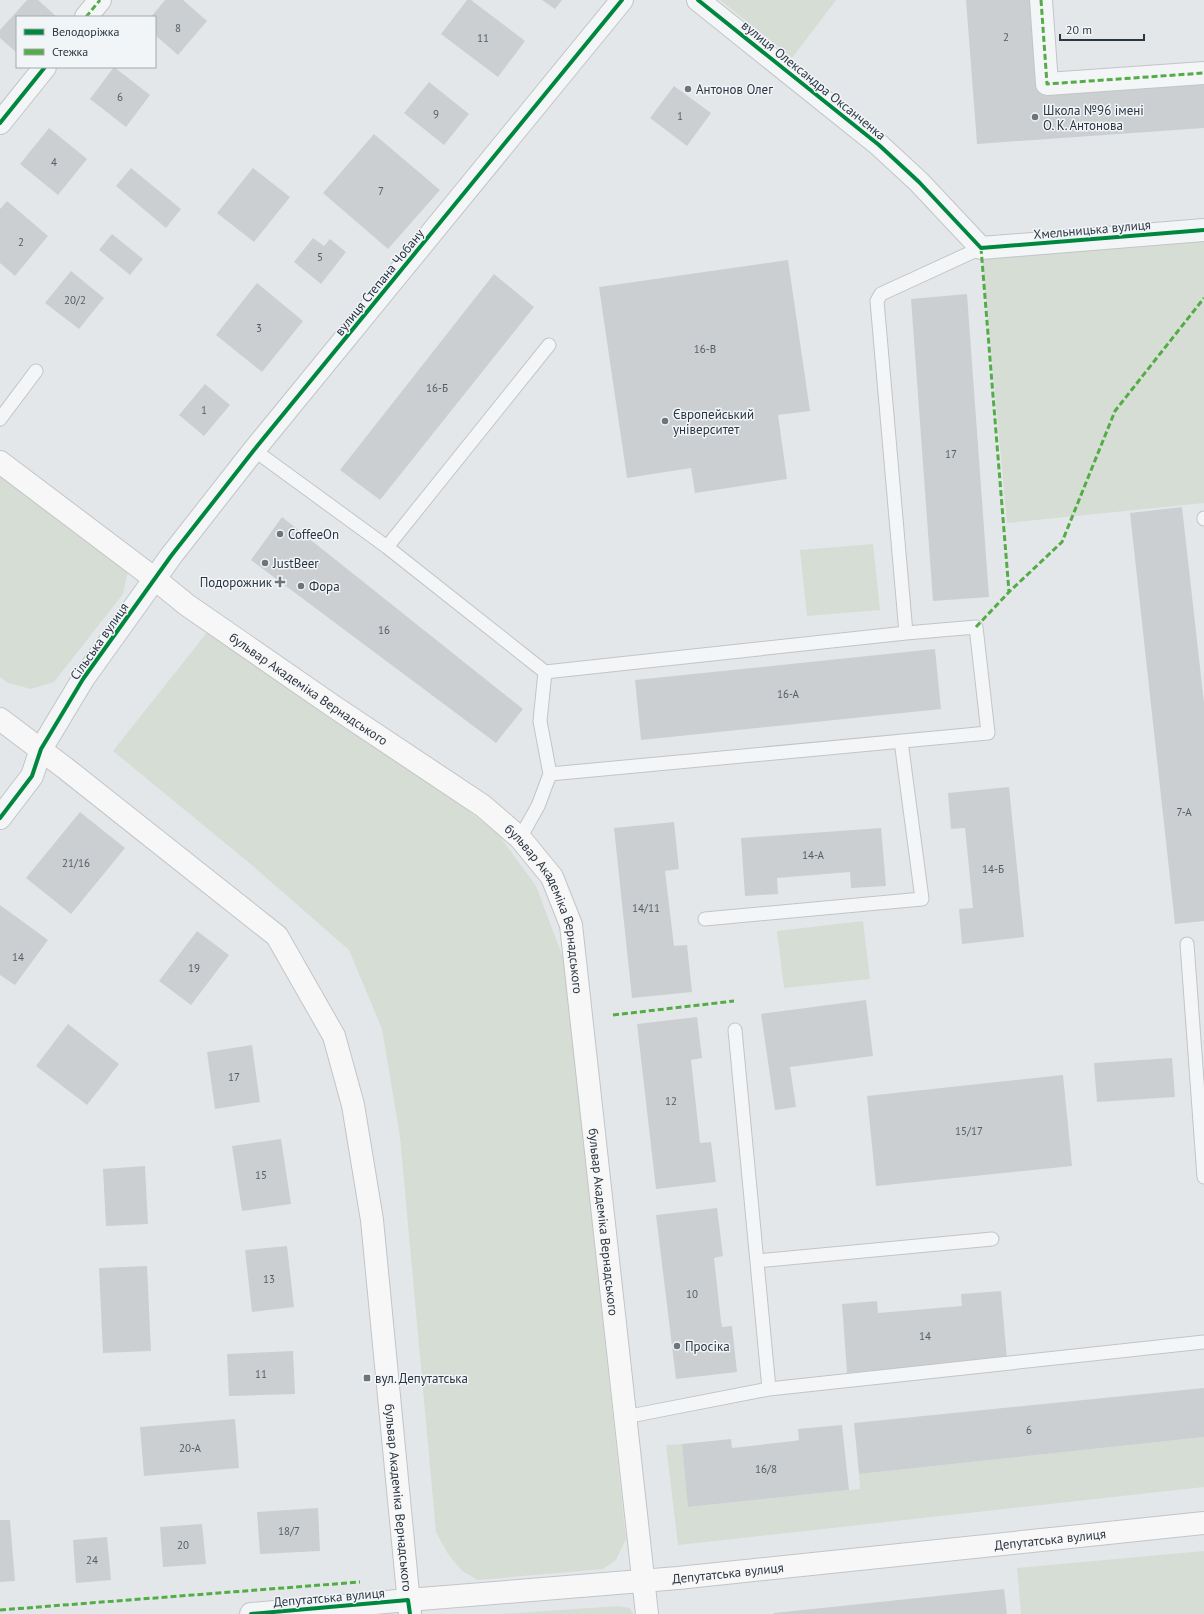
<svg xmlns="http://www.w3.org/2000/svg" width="1204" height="1614" viewBox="0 0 1204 1614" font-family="'PT Sans',sans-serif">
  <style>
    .green { fill: #d6ddd5 }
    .building { fill: #cccfd1 }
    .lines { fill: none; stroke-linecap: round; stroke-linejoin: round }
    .lane-casing { stroke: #c2c5c7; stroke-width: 15 }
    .street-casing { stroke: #c2c5c7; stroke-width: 24 }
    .secondary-casing { stroke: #c2c5c7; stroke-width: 24 }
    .lane { stroke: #f3f5f6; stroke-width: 13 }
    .street { stroke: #f3f5f6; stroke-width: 22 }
    .secondary { stroke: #f7f7f7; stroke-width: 22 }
    .quiet { stroke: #54ac46; stroke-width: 3; stroke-dasharray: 6 3; stroke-linecap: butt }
    .cycleway-casing { stroke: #f2f5f8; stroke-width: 6 }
    .cycleway { stroke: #00873e; stroke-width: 4 }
    .poi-dot { fill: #6c747c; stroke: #f2f5f8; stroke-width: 1.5 }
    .labels { text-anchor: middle; stroke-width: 3; stroke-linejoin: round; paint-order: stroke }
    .number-label { font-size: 11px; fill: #545d66 }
    .street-label { font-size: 13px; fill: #2b3642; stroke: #f2f5f8 }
    .poi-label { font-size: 13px; fill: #2b3642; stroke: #f2f5f8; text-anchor: start }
  </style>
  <rect width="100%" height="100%" fill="#e4e7e9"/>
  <path class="green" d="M720,0h116l-44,58z
    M1204,237v266l-197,20 -25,-269z
    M0,463l128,109 -5,22 -69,88 -23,7 -23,-6 -8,-6z
    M873,544l7,66 -73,6 -7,-66z
    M212,626l220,156 67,53 37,51 28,74 62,579 -10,21 -13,9 -125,11 -16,-9 -14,-17 -12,-22 -36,-395 -18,-108 -33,-79 -96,-84 -140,-115z
    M863,921l7,58 -86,9 -7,-57z
    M1204,1437v50l-526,58 -12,-100 16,-1 7,63 171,-18 -1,-15z
    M1204,1551v63h-183l-4,-46z
    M619,1606l11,2 3,6h-134z"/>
  <path class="building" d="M27,0h11l19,17h-40v36l-17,-15v-8z
    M165,0h18l24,21 -29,34 -23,-20v-18h-4z
    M467,0h4l54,41 -27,36 -57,-43z
    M542,0h20l-7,9z
    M966,0h75l6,84 157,-11v55l-227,16z
    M114,67l36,28 -24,32 -36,-28z
    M429,82l40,32 -25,31 -40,-32z
    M674,86l37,27 -24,33 -37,-28z
    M49,128l38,31 -29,36 -38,-31z
    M374,134l66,56 -52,59 -65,-56z
    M131,168l50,41 -15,19 -50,-42z
    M253,168l37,29 -36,45 -37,-29z
    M7,201l41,35 -33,40 -15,-13v-54z
    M112,234l31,25 -13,16 -31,-25z
    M313,238l11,8 6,-7 16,13 -25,32 -27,-22z
    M788,260l22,151 -32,4 9,64 -92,14 -4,-25 -64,10 -28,-191z
    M71,271l33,27 -25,31 -34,-26z
    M494,274l40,33 -154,193 -40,-30z
    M257,283l46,38 -41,51 -46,-37z
    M967,294l22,303 -56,4 -22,-302z
    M205,384l25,21 -26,31 -25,-21z
    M1182,507l22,196v218l-29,3 -45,-411z
    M282,517l241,192 -27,34 -245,-183z
    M935,649l6,60 -300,31 -6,-60z
    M1009,787l15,150 -62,7 -3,-35 14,-1 -8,-80 -14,1 -3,-36z
    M80,812l45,36 -54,66 -45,-36z
    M674,822l5,47 -14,2 9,75 13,-1 5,47 -60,6 -18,-170z
    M881,828l5,58 -35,2 -1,-16 -73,6 1,16 -33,2 -4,-58z
    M0,905l48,35 -33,45 -15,-10z
    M197,931l32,24 -38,50 -32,-24z
    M866,1000l7,56 -83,11 6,40 -21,3 -14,-96z
    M697,1017l5,41 -11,2 9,83 11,-1 5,40 -60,7 -19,-165z
    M68,1024l51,40 -32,41 -51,-39z
    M252,1045l8,57 -45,7 -8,-57z
    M1172,1058l3,39 -78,5 -3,-39z
    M1063,1075l9,91 -196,20 -9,-90z
    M281,1139l10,65 -49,7 -10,-65z
    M145,1166l3,58 -42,2 -3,-57z
    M717,1208l6,48 -9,2 7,63 1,6 10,-1 5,46 -61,7 -20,-164z
    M287,1246l7,61 -42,5 -7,-62z
    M147,1266l4,85 -48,2 -4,-85z
    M1001,1291l6,69 -160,13 -5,-69 35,-3 1,12 84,-7 -1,-12z
    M293,1351l2,43 -66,2 -2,-42z
    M1204,1388v49l-345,37 -5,-51z
    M235,1419l4,49 -95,8 -4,-49z
    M842,1425l7,65 -161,17 -6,-63 49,-5 1,9 62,-7 5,-1 -1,-11z
    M318,1508l2,43 -60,3 -3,-42z
    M0,1520h10l5,61 -15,1z
    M202,1524l4,40 -43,3 -3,-40z
    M107,1537l4,43 -35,3 -3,-43z
    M1004,1589l3,25h-233v-1z"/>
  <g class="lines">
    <g class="lane-casing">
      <path id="lane" d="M0,419l36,-48
        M254,450l133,97 158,125 361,-39 70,-6 12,106 -438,41
        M1204,518v1
        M387,547l162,-202
        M906,633l-29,-332 4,-7 100,-46
        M520,838l18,-32 12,-32 -10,-53 5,-49
        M705,919l217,-20 -21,-158
        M1187,944l17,233
        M735,1030l34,359
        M757,1261l235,-22
        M625,1417l144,-28 435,-47"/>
    </g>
    <g class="street-casing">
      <path id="street" d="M698,0l181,145 40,37 62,66 223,-18
        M1041,0l6,84 157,-11
        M86,17l14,-17
        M0,123l45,-56
        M0,818l32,-42 9,-27 42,-70 88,-123 83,-106 368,-450
        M251,1614l157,-14"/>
    </g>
    <g class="secondary-casing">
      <g id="secondary">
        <path id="s1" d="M0,462l155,117 32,26 146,101 150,100 37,32 32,39 19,48 76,689"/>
        <path id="s2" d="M0,719l65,49 212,168 57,100 19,69 19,115 38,394"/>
        <path id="s3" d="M408,1600l270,-22 526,-55"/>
      </g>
    </g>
    <use href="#lane" class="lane"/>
    <use href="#street" class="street"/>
    <use href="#secondary" class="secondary"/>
    <path class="quiet" d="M1041,0l6,84 157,-11
      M86,17l14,-17
      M981,248l28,344
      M976,627l33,-35 53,-50 53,-131 89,-113
      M613,1015l121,-14
      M0,1610l360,-28"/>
    <g class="cycleway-casing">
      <path id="cycleway" d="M698,0l181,145 40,37 62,66 223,-18
        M0,123l45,-56
        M0,818l32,-42 9,-27 42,-70 88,-123 83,-106 368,-450
        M251,1614l157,-14 2,14"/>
    </g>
    <use href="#cycleway" class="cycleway"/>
  </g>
  <g class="poi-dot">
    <circle cx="688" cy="89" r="4"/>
    <circle cx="1035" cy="117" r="4"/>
    <circle cx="665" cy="421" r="4"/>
    <circle cx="280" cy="534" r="4"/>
    <circle cx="265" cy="563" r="4"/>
    <path d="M278 576h4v4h4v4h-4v4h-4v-4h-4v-4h4z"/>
    <circle cx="301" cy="586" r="4"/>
    <circle cx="677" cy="1346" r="4"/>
    <rect x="363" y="1374" width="8" height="8" rx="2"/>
  </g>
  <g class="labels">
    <g class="number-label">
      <text x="178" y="32">8</text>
      <text x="1006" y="41">2</text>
      <text x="483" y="42">11</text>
      <text x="120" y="101">6</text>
      <text x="436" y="118">9</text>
      <text x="680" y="120">1</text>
      <text x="54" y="166">4</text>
      <text x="381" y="195">7</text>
      <text x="21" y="246">2</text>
      <text x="320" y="261">5</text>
      <text x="75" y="304">20/2</text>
      <text x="259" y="332">3</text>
      <text x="705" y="353">16-В</text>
      <text x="437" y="392">16-Б</text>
      <text x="204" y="414">1</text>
      <text x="951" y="458">17</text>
      <text x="384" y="634">16</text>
      <text x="788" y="698">16-А</text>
      <text x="1184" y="816">7-А</text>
      <text x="813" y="859">14-А</text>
      <text x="76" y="867">21/16</text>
      <text x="993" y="873">14-Б</text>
      <text x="646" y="912">14/11</text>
      <text x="18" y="961">14</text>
      <text x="194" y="972">19</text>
      <text x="234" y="1081">17</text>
      <text x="671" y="1105">12</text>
      <text x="969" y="1135">15/17</text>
      <text x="261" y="1179">15</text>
      <text x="269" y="1283">13</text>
      <text x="692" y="1298">10</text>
      <text x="925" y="1340">14</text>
      <text x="261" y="1378">11</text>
      <text x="1029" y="1434">6</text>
      <text x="190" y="1452">20-А</text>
      <text x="766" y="1473">16/8</text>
      <text x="289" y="1535">18/7</text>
      <text x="183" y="1549">20</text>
      <text x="92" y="1564">24</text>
    </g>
    <g class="street-label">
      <text transform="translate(814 80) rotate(39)" y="5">вулиця Олександра Оксанченка</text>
      <text transform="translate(1092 229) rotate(-5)" y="5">Хмельницька вулиця</text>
      <text transform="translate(379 282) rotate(-51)" y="5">вулиця Степана Чобану</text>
      <text transform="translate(99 641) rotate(-55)" y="5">Сільська вулиця</text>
      <text dy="5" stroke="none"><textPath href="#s1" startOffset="383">бульвар Академіка Вернадського</textPath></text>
      <text dy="5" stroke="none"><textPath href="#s1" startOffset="719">бульвар Академіка Вернадського</textPath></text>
      <text dy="5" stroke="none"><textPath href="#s1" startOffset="1043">бульвар Академіка Вернадського</textPath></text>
      <text dy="5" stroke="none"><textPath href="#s2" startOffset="934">бульвар Академіка Вернадського</textPath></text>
      <text dy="5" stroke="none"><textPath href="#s3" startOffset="645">Депутатська вулиця</textPath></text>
      <text dy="5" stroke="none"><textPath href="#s3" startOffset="321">Депутатська вулиця</textPath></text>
      <text transform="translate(329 1597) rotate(-5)" y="5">Депутатська вулиця</text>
    </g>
    <g class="poi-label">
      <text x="696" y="94">Антонов Олег</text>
      <text x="1043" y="115">Школа №96 імені<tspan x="1043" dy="15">О. К. Антонова</tspan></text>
      <text x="673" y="419">Європейський<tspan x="673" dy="15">університет</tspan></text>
      <text x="288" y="539">CoffeeOn</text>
      <text x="273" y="568">JustBeer</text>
      <text x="272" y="587" text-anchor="end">Подорожник</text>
      <text x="309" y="591">Фора</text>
      <text x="685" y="1351">Просіка</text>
      <text x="375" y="1383">вул. Депутатська</text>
    </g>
  </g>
  <rect x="16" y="16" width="140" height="52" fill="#f2f5f8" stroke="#a2a9af"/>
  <rect x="24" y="29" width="20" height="6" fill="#00873e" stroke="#a2a9af"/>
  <text x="52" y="36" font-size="12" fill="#2b3642">Велодоріжка</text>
  <rect x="24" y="49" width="20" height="6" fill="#54ac46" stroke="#a2a9af"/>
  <text x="52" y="56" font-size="12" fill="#2b3642">Стежка</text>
  <path d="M1060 34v6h84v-6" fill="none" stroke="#2b3642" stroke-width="2"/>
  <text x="1066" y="34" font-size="12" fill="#2b3642" stroke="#f2f5f8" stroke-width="3" paint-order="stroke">20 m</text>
</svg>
